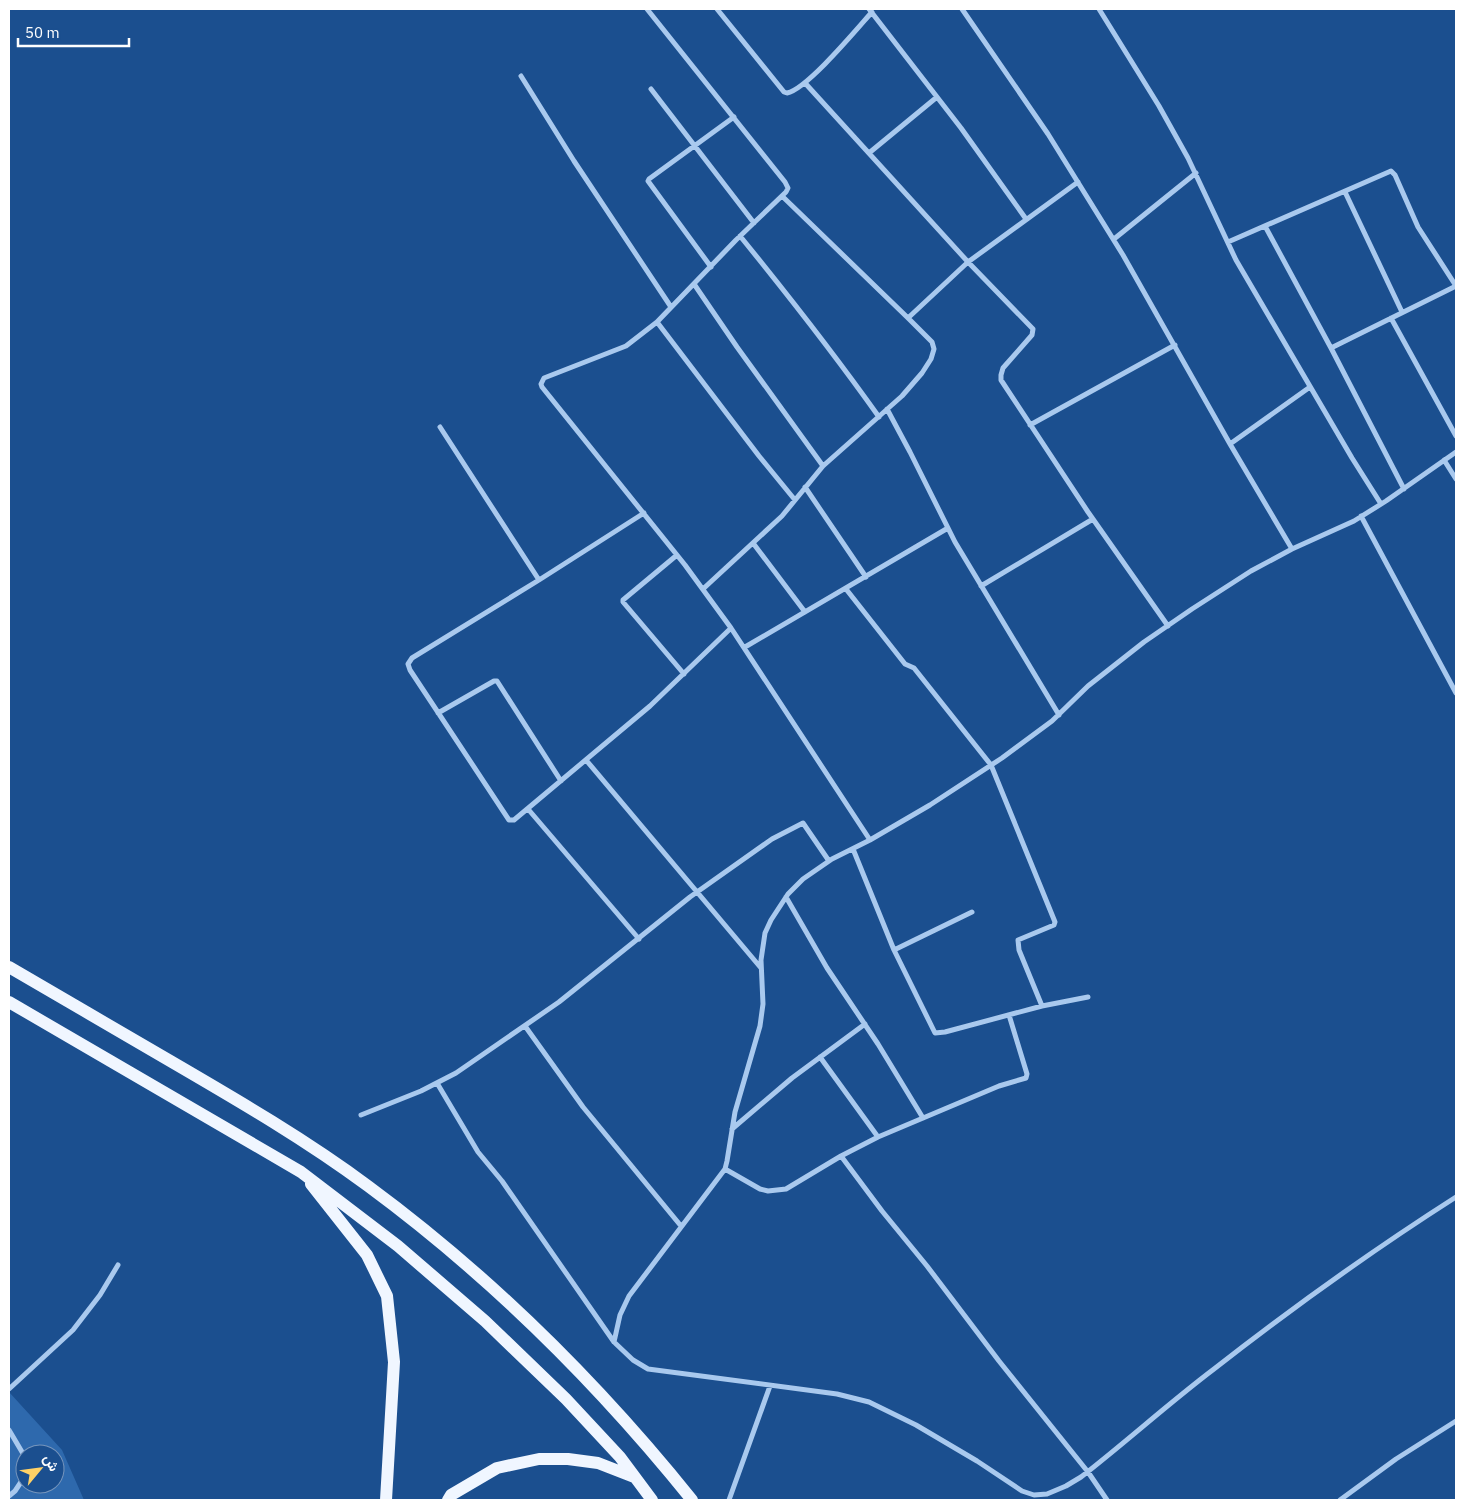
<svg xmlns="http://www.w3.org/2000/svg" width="1465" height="1509" viewBox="0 0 1465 1509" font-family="'IBM Plex Sans',Vazirmatn,sans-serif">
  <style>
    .green { fill: #2e69ad; fill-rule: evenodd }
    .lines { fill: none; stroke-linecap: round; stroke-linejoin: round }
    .minor { stroke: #a9c9ee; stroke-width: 5 }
    .primary { stroke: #f0f6ff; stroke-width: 12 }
  </style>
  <rect width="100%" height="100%" fill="#1b4f8f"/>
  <path class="green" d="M9,1392l53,58 22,50h-75zM25,1454h30v30h-30z"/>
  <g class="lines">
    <path class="minor" d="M647,9l138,173 3,6 -2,4 -50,48 -79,82 -31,24 -82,32 -3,6 1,3 143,178 46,63 139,212
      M717,9l67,83 3,1c20,-4 69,-63 85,-81
      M869,9l92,119 65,91
      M962,9l86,125 75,121 107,189 62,105
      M1099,9l60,97 29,52 48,102 116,198 29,46
      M521,76l53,85 97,146
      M805,83l163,179 65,67 -1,6 -29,33 -2,7v5l87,132 80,114
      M651,89l103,134
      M869,153l68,-56
      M1345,192l57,120
      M1265,226l66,122 73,141
      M740,236c48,59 95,119 139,181
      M1114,239l82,-66
      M1228,242l163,-71 4,4 23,52 38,59
      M711,267l-63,-86 1,-2 85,-62
      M694,284l43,63 86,119
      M908,318l60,-56 110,-80
      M1391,318l65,118
      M657,322l102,134 36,44
      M1331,348l125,-62
      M887,409l23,43 45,90 104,173
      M1030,425l145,-80
      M440,427l99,153
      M1230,444l80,-57
      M1444,460l12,19
      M805,487l61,90
      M644,513l-105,67 -127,78 -4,6 2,6 99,150h5l136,-114 81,-78
      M1361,516l95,177
      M753,543l52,69
      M677,555l-54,45v2l61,72
      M981,586l112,-67
      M703,589l79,-73 41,-50 79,-70 20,-23 9,-14 3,-10 -2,-7 -24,-24 -126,-122
      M846,589l59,75 9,4 77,97 64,157 -1,3 -36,15 1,10 23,56
      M745,647l203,-119
      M438,713l56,-32h3l64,100
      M586,760l175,208
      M528,809l111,130
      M853,849l41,101 41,83 10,-1 97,-26 46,-9
      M786,897l41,71 51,76 45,74
      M894,950l78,-38
      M525,1026l58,81 98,119
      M820,1057l58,80
      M437,1083l41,69 24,29 112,161 19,18 15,9 189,25 32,8 47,23 61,36 45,30 12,4 13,-1 19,-8 15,-9c45,-35 88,-74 133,-108 78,-61 159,-119 242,-172
      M361,1115l60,-24 35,-18 103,-71 131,-105 82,-58 31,-16 26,38
      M732,1129l60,-51 73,-54
      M841,1156l41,55 45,55 72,95 89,111 19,28
      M725,1169l35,20 8,2 18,-2 55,-33 37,-19 121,-51 27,-8 1,-4 -18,-59
      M614,1342l6,-27 9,-19 96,-127 2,-8 8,-49 25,-86 3,-22 -2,-44 4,-27 6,-13 17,-26 15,-15 29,-20 38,-19 60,-35 72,-47 50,-37 36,-35 56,-44 48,-33 59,-38 41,-22 62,-28 32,-20 70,-49
      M9,1389l64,-59 27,-35 18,-30
      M9,1430l16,27
      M9,1496l6,-5 10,-15
      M729,1500l41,-114
      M1340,1500l56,-41 60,-38"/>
    <path class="primary" d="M9,967c54,32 109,63 163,95 67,39 134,78 196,124 122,90 229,196 324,314
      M9,1002l292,170 97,74 87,75 81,78 54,58 32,43
      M311,1184l56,71 20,41 7,66 -8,138
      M448,1500l3,-5 46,-27 42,-9h29l30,4 36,14"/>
  </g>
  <rect width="1465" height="1509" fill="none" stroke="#ffffff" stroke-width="20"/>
  <g transform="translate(40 1469) rotate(61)"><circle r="24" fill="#1b4f8f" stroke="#7695bc"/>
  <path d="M0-4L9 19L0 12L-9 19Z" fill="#ffd166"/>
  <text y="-8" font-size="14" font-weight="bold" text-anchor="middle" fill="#ffffff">ش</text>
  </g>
  <path d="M18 38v8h111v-8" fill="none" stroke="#ffffff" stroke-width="2.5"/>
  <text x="25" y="38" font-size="15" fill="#ffffff" stroke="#1b4f8f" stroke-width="4" paint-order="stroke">50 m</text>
</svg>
